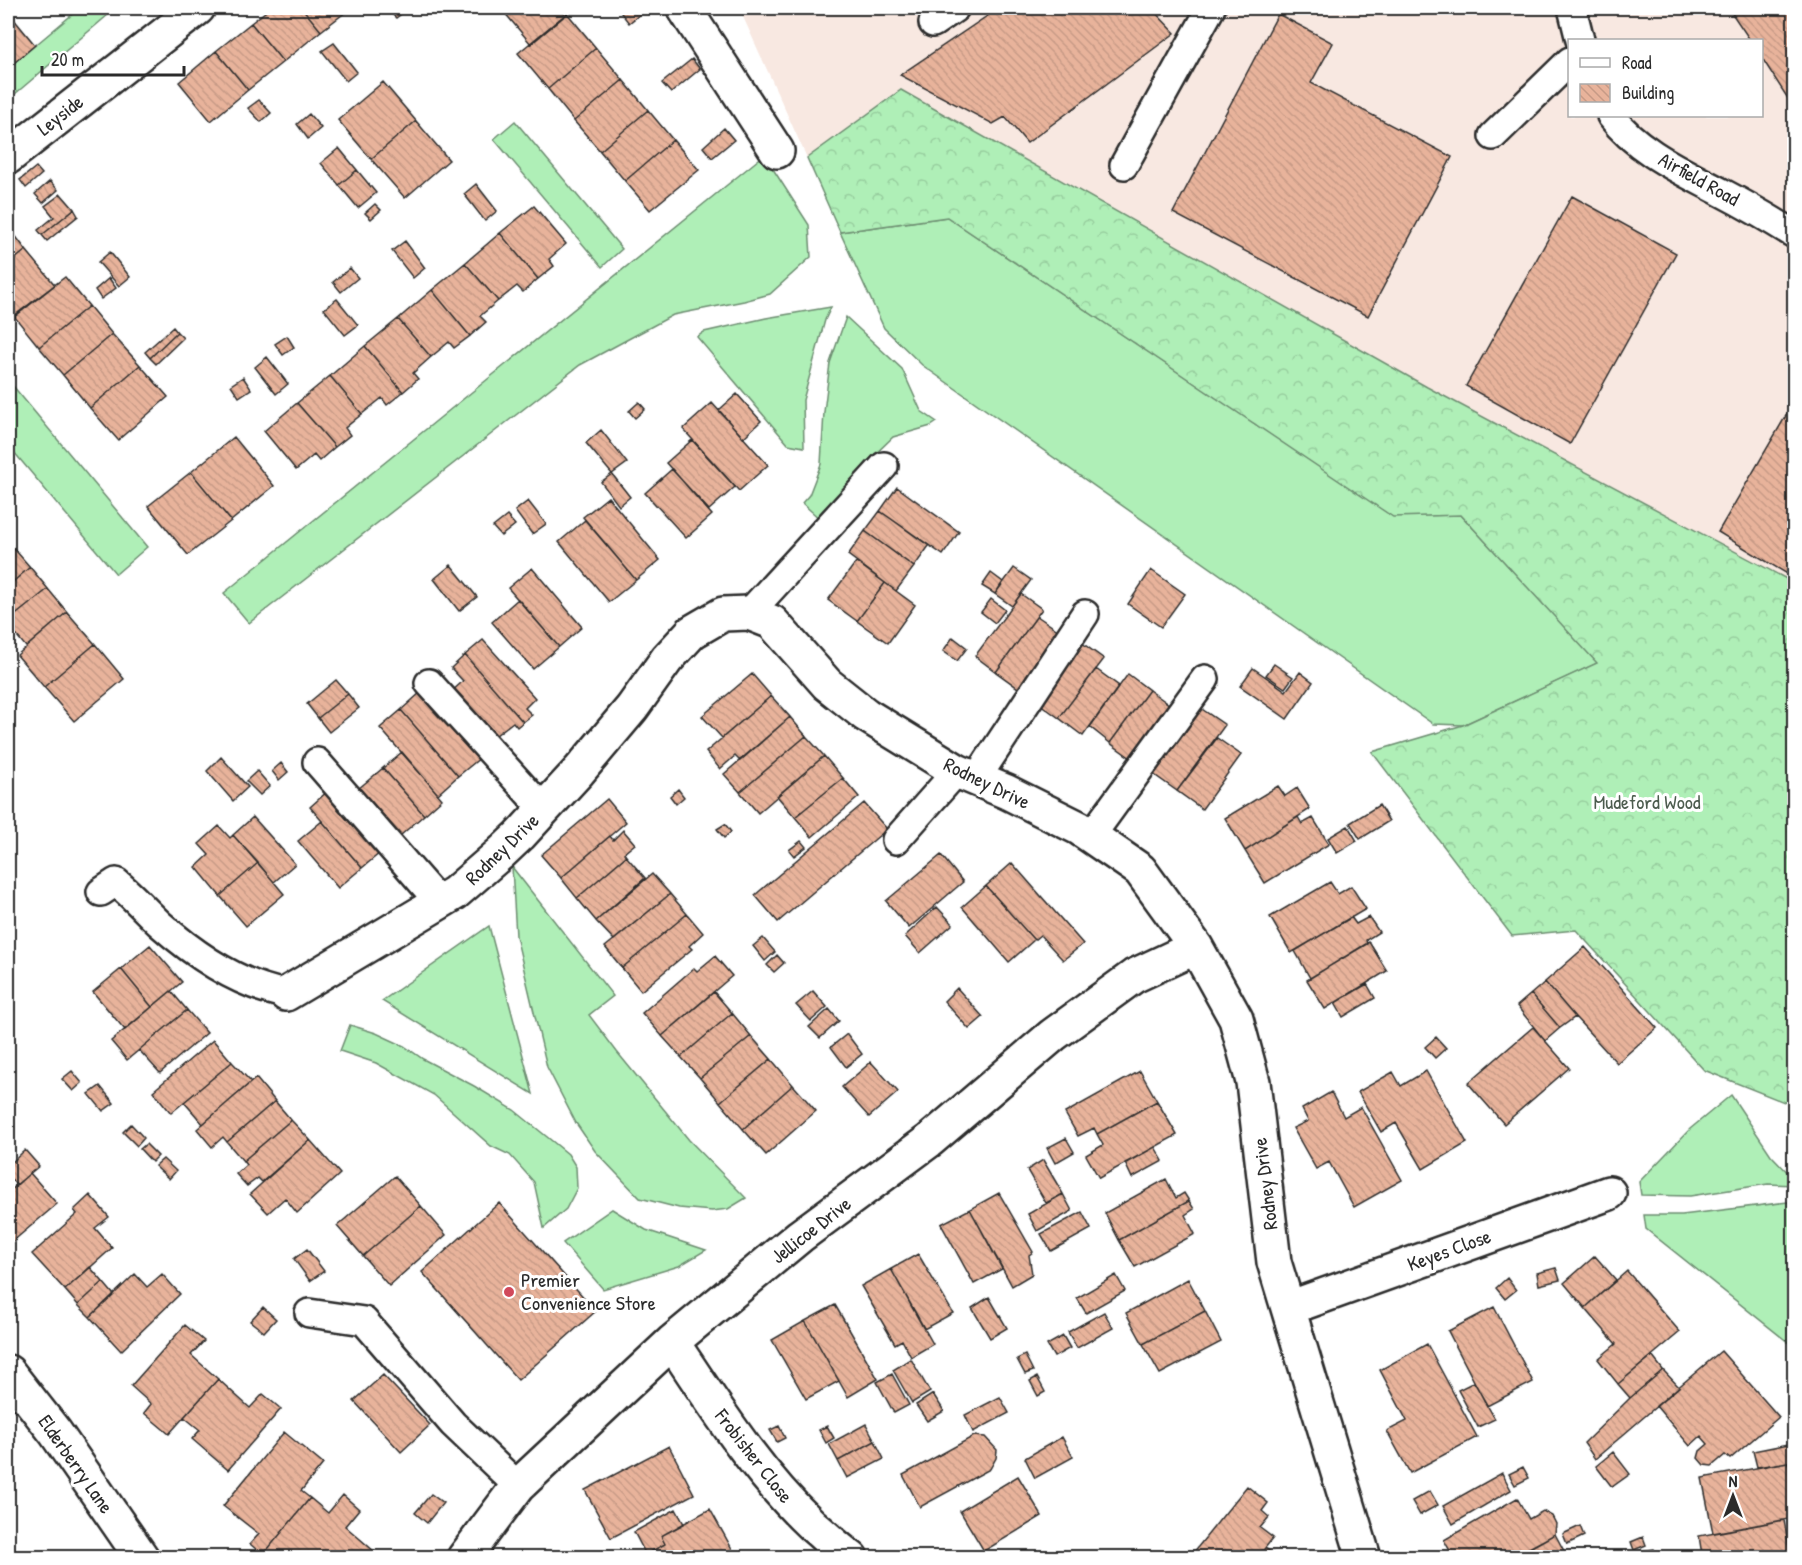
<svg xmlns="http://www.w3.org/2000/svg" width="1802" height="1565" viewBox="0 0 1802 1565" font-family="'Patrick Hand',sans-serif">
  <style>
    .built { fill: #f8e8e1; fill-rule: evenodd }
    .grass { fill: #afefb7; stroke: #6d8d71; stroke-width: 1.5 }
    .forest { fill: url(#forest-crowns); stroke: #6d8d71; stroke-width: 1.5 }
    .building { fill: url(#building-back-hatch); stroke: #2b2b2b; stroke-width: 1.5 }
    .lines { fill: none; stroke-linecap: round; stroke-linejoin: round }
    .service-casing { stroke: #2b2b2b; stroke-width: 32 }
    .minor-casing { stroke: #2b2b2b; stroke-width: 38 }
    .service { stroke: #fff; stroke-width: 27 }
    .minor { stroke: #fff; stroke-width: 33 }
    .poi-dot { fill: #d1495b; stroke: #fff; stroke-width: 2 }
    .labels { text-anchor: middle; stroke-width: 6; stroke-linejoin: round; paint-order: stroke }
    .street-label { font-size: 20px; fill: #2b2b2b; stroke: #fff }
    .park-label { font-size: 20px; fill: #4c5c4e; stroke: #fff }
    .poi-label { font-size: 20px; fill: #2b2b2b; stroke: #fff; text-anchor: start }
  </style>
  <defs>
    <pattern id="forest-crowns" width="20" height="18" patternUnits="userSpaceOnUse" patternTransform="scale(1.5)"><rect width="20" height="18" fill="#afefb7"/><path d="M2 6a3 3 0 1 1 6 0M12 15a3 3 0 1 1 6 0" fill="none" stroke="#97cd9e"/></pattern>
    <pattern id="building-back-hatch" width="6" height="6" patternUnits="userSpaceOnUse" patternTransform="scale(1.5)"><rect width="6" height="6" fill="#e8b39b"/><path d="M-1 5l2 2M0 0l6 6M5-1l2 2" fill="none" stroke="#c79a86"/></pattern>
  </defs>
  <rect width="100%" height="100%" fill="#fff"/>
  <filter id="ink" filterUnits="userSpaceOnUse"><feTurbulence type="fractalNoise" baseFrequency=".0167" numOctaves="2"/><feDisplacementMap in="SourceGraphic" scale="12" xChannelSelector="R" yChannelSelector="G"/><feConvolveMatrix kernelMatrix="1 2 1 2 8 2 1 2 1" color-interpolation-filters="sRGB"/></filter>
  <g filter="url(#ink)">
    <path class="built" d="M739,8h1055v575l-367,-196 -526,-297 -94,68zM1570,40h192v76h-192z"/>
    <path class="grass" d="M80,8h34l1,1 -107,91v-32z
      M515,121l107,128 -20,18 -108,-128z
      M764,155l45,70 2,32 -41,37 -26,7 -71,14 -93,50 -331,258 -25,-30z
      M947,217l446,299 68,-1 137,148 -135,62 -30,-1 -511,-359 -38,-37 -44,-96z
      M831,307l-6,13 -22,80 1,47 -16,-3 -91,-107 7,-5 62,-14z
      M846,317l56,52 19,42 16,11 -6,4 -38,11 -26,25 -46,58 -19,-17 7,-8 12,-31 3,-52 6,-49z
      M8,380l139,167 -31,27 -108,-129z
      M512,867l101,129 -24,19 28,37 72,88 57,58 -18,11 -16,2 -33,-3 -39,-10 -45,-47 -19,-28 -29,-56 -31,-131z
      M489,926l44,168 -151,-93z
      M350,1025l26,8 28,13 19,13 51,27 40,24 54,44 8,13 1,21 -11,21 -22,19 -10,-46 -24,-27 -19,-9 -57,-51 -58,-32 -36,-12z
      M1731,1095l40,60 23,24v6l-26,-1 -78,12 -49,-1 -2,-13 51,-53z
      M1788,1202h6v145l-148,-118 -2,-14h38z
      M612,1209l34,21 60,20 -27,16 -76,23 -40,-46z"/>
    <path class="forest" d="M901,90l526,297 367,196v523l-90,-36 -128,-140 -64,6 -140,-184 91,-27 134,-62 -136,-148 -68,2 -446,-300 -107,15 -33,-74z"/>
    <path class="building" d="M270,8h32l19,23 -38,31 -32,-39z
      M302,8h49l-30,23z
      M386,8h23l-13,10z
      M509,8h65l-43,36 -27,-32z
      M628,8h20l-19,15 -8,-10z
      M999,8h152l24,25 -148,110 -22,-26 -12,7 -93,-49z
      M1732,8h62v100l-32,-50v-18h-12l-21,-31z
      M8,12l27,33 -27,23z
      M567,13l29,35 -48,41 -30,-36z
      M1278,14l55,29 -22,40 141,74 -84,159 -195,-103z
      M251,23l32,39 -35,28 -32,-39z
      M334,43l23,29 -11,9 -24,-30z
      M596,48l27,32 -49,41 -26,-32z
      M216,51l32,39 -37,31 -32,-39z
      M692,59l8,10 -29,24 -9,-10z
      M623,80l25,30 -48,41 -26,-30z
      M383,82l33,39 -45,38 -33,-39z
      M259,100l12,13 -10,9 -13,-14z
      M648,110l25,30 -48,41 -25,-30z
      M309,114l12,14 -13,11 -11,-15z
      M416,121l33,39 -44,38 -34,-39z
      M724,128l10,12 -22,18 -9,-11z
      M673,140l26,30 -49,40 -25,-29z
      M339,148l18,22 -18,15 -18,-22z
      M36,167l6,7 -16,14 -6,-8z
      M357,170l19,23 -18,15 -19,-23z
      M50,181l8,9 -15,13 -8,-9z
      M476,184l21,27 -12,10 -21,-27z
      M61,194l13,15 -32,26 -4,-5 16,-13 -9,-11z
      M1572,196l104,57 -106,191 -104,-58z
      M375,204l6,6 -10,9 -6,-6z
      M534,206l32,38 -17,15 5,7 -16,13 -38,-46z
      M74,209l4,7 -31,25 -5,-6z
      M8,226l18,24 -18,15z
      M500,233l38,46 -15,13 -6,-6 -19,15 -33,-38z
      M405,241l20,27 -12,10 -21,-27z
      M26,250l29,35 -47,37v-57z
      M110,252l20,25 -11,9 -21,-24z
      M465,263l33,38 -18,15 6,6 -16,14 -38,-46z
      M350,268l8,10 -17,14 -8,-10z
      M65,277l24,29 -50,41 -25,-31z
      M109,278l7,10 -15,11 -6,-9z
      M432,290l38,46 -16,12 -5,-6 -18,15 -33,-38z
      M337,299l21,26 -13,10 -21,-26z
      M89,306l23,28 -49,41 -24,-28z
      M398,319l33,38 -18,16 5,6 -15,13 -38,-46z
      M173,327l4,5 -27,26 -5,-6z
      M177,332l6,6 -27,26 -6,-6z
      M112,334l28,31 -50,43 -27,-33z
      M287,336l7,11 -11,8 -8,-11z
      M365,346l38,46 -16,13 -5,-7 -20,16 -32,-38z
      M267,357l21,27 -12,10 -21,-27z
      M140,365l28,32 -50,43 -28,-32z
      M330,376l32,38 -17,14 5,7 -15,12 -38,-44z
      M243,377l8,12 -12,8 -8,-12z
      M737,394l24,27 -18,17 -24,-28z
      M639,402l6,7 -10,9 -6,-7z
      M1794,402v176l-76,-46z
      M297,403l38,44 -16,14 -5,-6 -18,15 -32,-39z
      M712,403l56,62 -29,26 -56,-62z
      M601,430l26,33 -15,11 -26,-31z
      M234,437l40,49 -43,35 -40,-49z
      M692,440l43,47 -26,23 -43,-47z
      M672,469l40,46 -26,23 -41,-45z
      M191,472l40,49 -43,34 -40,-49z
      M612,474l18,23 -11,9 -18,-24z
      M897,487l62,45 -16,23 -63,-44z
      M608,497l52,63 -24,20 -53,-63z
      M528,501l18,23 -14,10 -17,-23z
      M880,511l49,35 -15,21 -49,-36z
      M507,516l8,9 -14,11 -8,-9z
      M585,520l51,60 -27,22 -50,-60z
      M865,531l49,36 -18,24 -48,-36z
      M9,543l21,24 -22,19v-42z
      M856,562l29,21 -28,38 -29,-21z
      M451,565l26,32 -18,14 -25,-32z
      M30,567l18,22 -40,32v-35z
      M532,568l50,59 -23,20 -51,-59z
      M1014,568l17,12 -19,26 -17,-12z
      M1151,570l34,24 -24,33 -33,-23z
      M991,573l12,9 -8,12 -13,-8z
      M885,583l30,22 -27,38 -31,-22z
      M48,589l19,23 -41,35 -18,-22v-4z
      M1021,594l21,15 -46,63 -21,-16z
      M518,599l41,48 -26,22 -41,-47z
      M991,599l14,11 -10,13 -14,-11z
      M67,612l28,32 -51,43 -27,-32z
      M1037,616l25,17 -37,60 -29,-21z
      M953,637l14,11 -10,13 -14,-10z
      M483,640l52,58 -10,10 7,7 -9,7 -58,-67z
      M1078,640l26,19 -45,59 -34,-25z
      M95,644l29,35 -50,42 -30,-34z
      M465,655l58,67 -6,5 -4,-5 -26,20 -40,-46 16,-15 -12,-13z
      M1274,664l19,13 -8,11 -19,-13z
      M1253,668l33,23 14,-19 13,10 -26,37 -47,-33z
      M1096,669l23,17 -36,50 -24,-18z
      M752,674l19,22 -49,42 -20,-22z
      M1128,674l21,16 -39,53 -20,-16z
      M336,680l12,14 -30,24 -11,-14z
      M1149,690l38,27 -38,54 -39,-28z
      M421,692l59,66 -22,18 -57,-66z
      M348,694l11,14 -30,24 -11,-14z
      M771,696l19,21 -50,44 -5,-5 -15,13 -14,-17z
      M1196,705l29,20 -48,66 -28,-20z
      M401,710l57,66 -20,18 -58,-66z
      M790,717l16,19 -66,56 -16,-18z
      M806,736l18,20 -66,57 -18,-21z
      M1217,738l24,17 -39,54 -25,-18z
      M402,752l40,47 -18,16 -41,-47z
      M824,756l19,22 -48,39 -18,-21z
      M221,757l27,30 -15,14 -26,-30z
      M281,763l7,9 -9,8 -7,-9z
      M383,768l41,47 -31,27 -41,-48z
      M257,771l13,15 -10,9 -14,-14z
      M843,778l16,19 -47,40 -17,-20z
      M1278,786l7,10 12,-8 13,21 -65,42 -20,-33z
      M678,789l6,8 -8,7 -6,-8z
      M329,790l64,52 -31,26 -52,-61z
      M607,799l19,23 -65,56 -20,-23z
      M864,803l23,26 -109,93 -23,-27z
      M1379,805l10,16 -29,18 -10,-16z
      M253,817l42,47 -21,18 -41,-47z
      M1298,817l4,7 11,-6 16,26 -64,39 -20,-32z
      M322,821l40,47 -24,20 -40,-47z
      M725,824l6,8 -7,6 -7,-9z
      M219,826l11,12 3,-3 25,28 -38,33 -24,-29 13,-12 -10,-11z
      M1348,826l9,15 -20,12 -9,-15z
      M623,830l12,14 -11,9 2,3 -49,42 -16,-20 49,-42 3,4z
      M801,841l5,6 -12,9 -5,-6z
      M941,855l22,27 -54,46 -23,-27z
      M626,856l19,22 -49,43 -19,-23z
      M258,863l26,31 -38,32 -26,-30z
      M1012,863l71,81 -20,16 -23,-25 -6,5 -48,-54z
      M652,874l18,20 -56,46 -18,-19z
      M1330,882l8,12 13,-8 15,23 -75,44 -21,-36z
      M986,886l48,54 -25,22 -47,-55z
      M670,894l17,20 -65,54 -17,-21z
      M937,907l16,17 -33,29 -15,-17z
      M687,914l16,19 -14,13 3,3 -51,42 -19,-23z
      M1351,917l5,7 13,-7 10,15 -13,8 1,4 -57,34 -15,-27z
      M763,938l12,14 -10,9 -12,-15z
      M1369,942l18,29 -62,38 -18,-29z
      M150,945l32,37 -30,25 -31,-38z
      M1585,947l72,81 -40,35 -42,-46 -30,-35z
      M777,955l7,8 -10,9 -7,-7z
      M715,956l17,20 -70,60 -20,-23 52,-45 3,3z
      M121,969l31,38 -27,23 -32,-38z
      M1545,982l30,35 -15,11 -29,-34z
      M1367,984l8,14 -32,19 -8,-14z
      M957,988l26,29 -14,12 -25,-28z
      M171,991l16,19 -60,50 -16,-19z
      M813,991l14,16 -16,14 -15,-16z
      M714,992l18,21 -51,44 -19,-21z
      M1531,994l29,34 -15,13 -28,-35z
      M829,1009l10,12 -19,17 -11,-11z
      M187,1010l20,23 -47,40 -21,-23z
      M732,1013l19,23 -51,42 -19,-21z
      M1533,1027l36,41 -65,56 -36,-41z
      M847,1034l15,20 -16,13 -15,-20z
      M751,1036l20,23 -51,43 -20,-24z
      M1436,1037l10,11 -11,10 -10,-11z
      M213,1040l19,22 -61,51 -18,-22z
      M771,1059l22,26 -50,44 -23,-27z
      M232,1062l19,20 -48,42 -19,-22z
      M871,1062l27,30 -29,25 -27,-30z
      M72,1071l10,12 -9,8 -11,-12z
      M1140,1071l17,30 -60,33 -3,-6 -16,8 -13,-23z
      M1426,1071l41,72 -44,26 -27,-46 -15,9 -23,-40 35,-20 8,14z
      M256,1078l19,23 -48,41 -4,-5 -11,10 -15,-18z
      M793,1085l23,26 -50,44 -23,-26z
      M100,1086l14,17 -11,8 -14,-17z
      M1331,1092l13,25 17,-10 41,73 -48,27 -25,-45 -13,7 -23,-41 15,-7 -6,-12z
      M275,1101l16,19 -48,41 -16,-19z
      M1157,1101l20,34 -78,43 -13,-23 17,-10 -6,-11z
      M291,1120l19,20 -48,42 -4,-4 -11,8 -11,-12 10,-9 -3,-4z
      M131,1124l13,14 -7,8 -14,-14z
      M1066,1138l8,14 -19,11 -8,-15z
      M310,1140l30,34 -43,39 -12,-15 -17,15 -18,-19z
      M146,1144l12,12 -6,6 -12,-13z
      M1155,1147l8,14 -31,17 -7,-15z
      M25,1150l14,16 -23,19 -8,-10v-9z
      M163,1159l13,12 -7,8 -14,-13z
      M1043,1160l20,34 -17,9 -19,-33z
      M30,1173l27,31 -45,38 -4,-5v-44z
      M395,1176l26,30 -58,50 -26,-30z
      M1166,1179l10,19 8,-5 5,8 -70,39 -14,-27z
      M999,1193l34,59 -4,3 3,19 -20,12 -42,-77z
      M1063,1194l9,17 -35,20 -9,-17z
      M90,1195l19,22 -14,11 17,20 -47,42 -33,-36 45,-40 -3,-4z
      M1189,1201l5,8 -9,6 10,19 -60,33 -16,-27z
      M499,1203l97,108 -78,69 -96,-108z
      M421,1206l25,29 -57,51 -26,-30z
      M970,1209l32,60 -28,15 -33,-60z
      M1082,1212l9,17 -40,22 -10,-17z
      M307,1249l17,22 -14,10 -16,-22z
      M918,1254l35,59 -29,16 -33,-60z
      M1595,1256l21,24 -31,28 -21,-25z
      M90,1267l13,15 -25,23 -13,-15z
      M1556,1268l4,12 -21,5 -2,-12z
      M891,1269l42,75 -22,13 -9,-17 -7,4 -34,-58z
      M1627,1271l53,61 -62,52 -20,-25 18,-15 -31,-36z
      M135,1274l12,13 15,-13 18,20 -59,57 -31,-34z
      M1116,1275l9,16 -39,22 -9,-15z
      M1507,1278l9,12 -11,9 -9,-11z
      M1188,1279l17,32 -62,33 -17,-31z
      M103,1282l11,13 -24,22 -12,-12z
      M989,1297l18,31 -17,10 -18,-30z
      M835,1305l43,74 -30,18 -43,-76z
      M263,1307l13,12 -12,13 -14,-11z
      M1494,1307l39,75 -46,24 -39,-75z
      M1205,1311l16,31 -61,32 -17,-30z
      M1104,1312l9,16 -36,20 -9,-16z
      M805,1321l34,60 -33,18 -34,-59z
      M185,1325l19,16 -13,14 27,24 -49,55 -25,-21 7,-9 -20,-18z
      M1063,1336l7,12 -16,9 -7,-12z
      M1427,1344l50,93 -67,36 -23,-42 20,-10 -27,-51z
      M1721,1351l58,66 -49,42 -5,-4 -13,11 -8,-1 -6,-7 2,-7 8,-7 -7,-8 -11,10 -34,-40z
      M1025,1355l8,16 -8,3 -8,-15z
      M1652,1356l11,14 -33,28 -12,-14z
      M911,1359l19,33 -18,11 -19,-33z
      M1663,1370l16,17 -84,72 -11,-16 46,-45z
      M892,1374l17,31 -15,8 -17,-31z
      M383,1375l47,50 -29,27 -47,-51z
      M1037,1377l8,15 -7,4 -8,-15z
      M218,1379l32,29 13,-14 18,15 -53,61 -36,-31 8,-9 -16,-13z
      M1474,1382l21,37 -17,8 -20,-37z
      M933,1394l11,17 -17,10 -11,-16z
      M1000,1397l9,16 -36,19 -8,-17z
      M866,1424l9,17 -37,20 -9,-17z
      M779,1426l6,12 -8,4 -7,-12z
      M827,1426l7,12 -8,5 -7,-13z
      M284,1432l39,32 -22,27 9,7 -47,57 -13,-11 9,-10 -36,-28z
      M974,1436l11,1 12,13 -1,8 -6,11 -70,38 -17,-32z
      M1062,1437l11,20 -38,21 -10,-20z
      M875,1441l9,18 -37,19 -9,-17z
      M1794,1443v18l-37,6 -4,-16z
      M669,1446l25,48 -83,44 -26,-48z
      M1613,1452l17,22 -18,13 -16,-21z
      M1788,1462l6,33v23l-81,15 -11,-55z
      M1523,1467l6,11 -14,7 -6,-11z
      M1502,1473l9,17 -58,34 -10,-18z
      M1018,1476l24,40 -58,35 -24,-40z
      M1247,1486l21,17 -6,8 7,6 -9,11 13,10 -16,20h-62l1,-3 -3,-2z
      M1430,1491l8,14 -18,10 -8,-14z
      M431,1494l12,9 -16,20 -12,-10z
      M343,1495l16,14 -14,17 37,32h-117l-2,-3 47,-57 18,15z
      M1517,1498l12,21 14,-8 9,5 4,8 -1,10 -43,24h-58l-10,-18z
      M676,1509l8,15 -23,12 4,8 -19,11 -12,-23z
      M710,1509l27,49h-84l-3,-6 15,-8 -4,-8z
      M1784,1520l7,38h-97l8,-3 -3,-19z
      M1580,1526l4,10 -17,8 -4,-10z
      M1555,1534l9,17 -12,7h-35l-1,-3z
      M1643,1537l3,8 -12,5 -3,-8z
      M1265,1548l12,8 -1,2h-19z
      M1654,1549l1,9h-21l-1,-6z"/>
    <g class="lines">
      <g class="service-casing">
        <path id="service" d="M1572,8l8,32
          M933,23l22,-15
          M1611,116c26,35 73,56 110,76 25,13 49,27 73,42
          M1493,136l77,-75
          M1124,165l87,-157
          M749,613l135,-147
          M429,683l114,126
          M317,762l122,140
          M976,779l109,-165
          M1091,836l114,-157
          M896,840l61,-69
          M101,892l15,-10c16,13 29,28 44,42 35,31 79,61 126,70
          M309,1313l55,8 89,103 65,62"/>
      </g>
      <g class="minor-casing">
        <path id="minor" d="M684,8l93,143
          M8,157l190,-149
          M286,994l169,-101 46,-40 19,-18 59,-64 53,-63 35,-49 25,-27 31,-18 26,-1 23,9 55,62 39,31 91,56 50,21 72,36 61,42 56,77 40,72 17,63 21,180 90,296
          M1289,1308l320,-115
          M672,1342c43,64 84,130 140,183 13,11 25,23 39,33
          M8,1372l47,60 87,126
          M464,1558l54,-72 154,-144 128,-106 130,-96 123,-105 81,-59 62,-29"/>
      </g>
      <use href="#service" class="service"/>
      <use href="#minor" class="minor"/>
    </g>
  </g>
  <circle class="poi-dot" cx="509" cy="1292" r="6"/>
  <g class="labels">
    <g class="street-label">
      <text transform="translate(60 115) rotate(-38)" y="7">Leyside</text>
      <text transform="translate(1699 179) rotate(29)" y="7">Airfield Road</text>
      <text transform="translate(987 783) rotate(26)" y="7">Rodney Drive</text>
      <text transform="translate(502 849) rotate(-44)" y="7">Rodney Drive</text>
      <text transform="translate(1265 1184) rotate(-97)" y="7">Rodney Drive</text>
      <text transform="translate(811 1230) rotate(-38)" y="7">Jellicoe Drive</text>
      <text transform="translate(1449 1250) rotate(-20)" y="7">Keyes Close</text>
      <text transform="translate(754 1456) rotate(52)" y="7">Frobisher Close</text>
      <text transform="translate(76 1464) rotate(55)" y="7">Elderberry Lane</text>
    </g>
    <g class="park-label">
      <text x="1647" y="809">Mudeford Wood</text>
    </g>
    <g class="poi-label">
      <text x="521" y="1287">Premier<tspan x="521" dy="23">Convenience Store</tspan></text>
    </g>
  </g>
  <rect width="1802" height="1565" fill="none" stroke="#fff" stroke-width="30"/>
  <rect x="15" y="15" width="1772" height="1535" fill="none" stroke="#2b2b2b" stroke-width="2" filter="url(#ink)"/>
  <rect x="1568" y="39" width="195" height="78" fill="#ffffff" stroke="#aaaaaa" stroke-width="1.5"/>
  <rect x="1580" y="58" width="30" height="9" fill="#ffffff" stroke="#aaaaaa" stroke-width="1.5"/>
  <text x="1622" y="69" font-size="18" fill="#2b2b2b">Road</text>
  <rect x="1580" y="84" width="30" height="18" fill="url(#building-back-hatch)" stroke="#aaaaaa" stroke-width="1.5"/>
  <text x="1622" y="99" font-size="18" fill="#2b2b2b">Building</text>
  <g transform="translate(1733 1496)" stroke="#ffffff" stroke-width="4.5" paint-order="stroke">
  <path d="M0-4.5L10 22L0 15L-10 22Z" fill="#2b2b2b"/>
  <text y="-9" font-size="16" font-weight="bold" text-anchor="middle" fill="#2b2b2b">N</text>
  </g>
  <path d="M42 66v9h142v-9" fill="none" stroke="#2b2b2b" stroke-width="3"/>
  <text x="51" y="66" font-size="18" fill="#2b2b2b" stroke="#ffffff" stroke-width="4.5" paint-order="stroke">20 m</text>
</svg>
